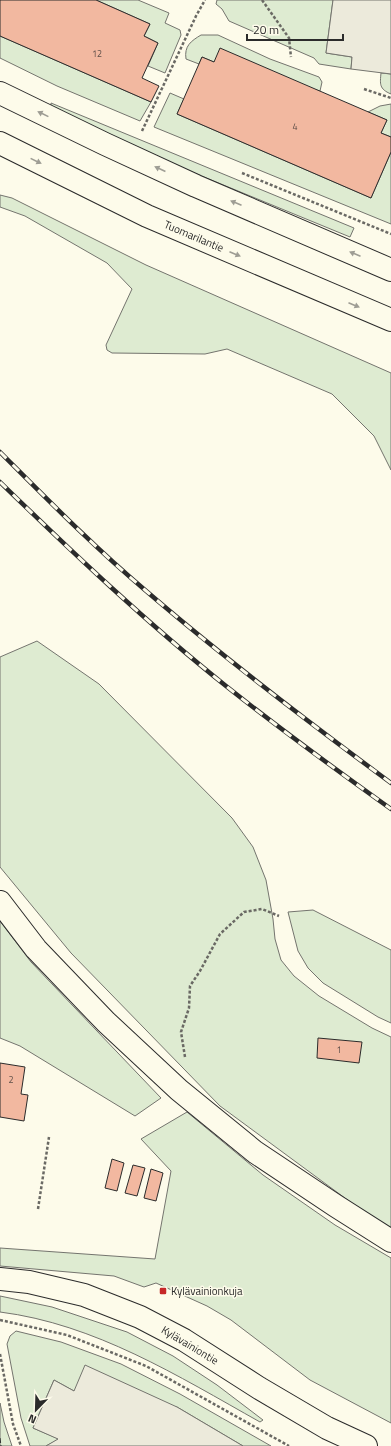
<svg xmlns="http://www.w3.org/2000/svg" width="391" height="1446" viewBox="0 0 391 1446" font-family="'Titillium Web',sans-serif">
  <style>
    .green { fill: #deebd1; stroke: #74746e }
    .parking { fill: #eceadb; stroke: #74746e }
    .building { fill: #f2b8a0; stroke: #2b2b2b }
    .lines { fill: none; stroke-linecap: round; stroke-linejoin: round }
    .minor-casing { stroke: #2b2b2b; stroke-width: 24 }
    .secondary-casing { stroke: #2b2b2b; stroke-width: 24 }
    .path { stroke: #6a6964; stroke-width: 2.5; stroke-dasharray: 3 2; stroke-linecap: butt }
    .minor { stroke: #fdfbea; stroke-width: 22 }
    .secondary { stroke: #fdfbea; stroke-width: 22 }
    .rail-casing { stroke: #2b2b2b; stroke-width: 4.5 }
    .rail { stroke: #fdfbea; stroke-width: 3; stroke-dasharray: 9; stroke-linecap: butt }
    .fence { stroke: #2b2b2b; stroke-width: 1; stroke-dasharray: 5 2; stroke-linecap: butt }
    .oneway { fill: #9e9d94 }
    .poi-dot { fill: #c62828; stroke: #fdfbea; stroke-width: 1.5 }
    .labels { text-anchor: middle; stroke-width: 3; stroke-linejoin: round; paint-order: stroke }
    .number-label { font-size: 9px; fill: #5d4e48 }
    .street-label { font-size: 11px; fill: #2b2b2b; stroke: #fdfbea }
    .poi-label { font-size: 11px; fill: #2b2b2b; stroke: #fdfbea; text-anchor: start }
  </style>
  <rect width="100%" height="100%" fill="#fdfbea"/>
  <path class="green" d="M96,0h42l31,13 -4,10 15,7 1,5 -16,38 -17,-7 10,-23 -14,-7 6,-12z
    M217,0h116l-7,53 26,4 -1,12 -32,-5 -5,-6 -85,-37 -7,-12 -6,-5z
    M201,35h17l52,24 49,18 3,5 -2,9 -106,-29 -12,-5 -3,7 -13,-5c-2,-13 5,-18 15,-24z
    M0,36l151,66 -11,19 -83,-35 -57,-28z
    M381,73l10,1v20c-12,-5 -11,-10 -10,-21z
    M170,93l14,6 -7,15 194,84 20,-46v72l-237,-97z
    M51,103l303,125 -4,9 -168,-69 -131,-61z
    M391,104v33l-10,-4 6,-13 -19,-8 12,-6z
    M0,195l12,3 134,67 245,108v97l-17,-34 -42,-42 -105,-45 -22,5 -93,-1 -5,-3 -1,-5 26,-56 -25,-26 -82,-47 -25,-9z
    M37,641l62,43 133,134 21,29 13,33 7,39 2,20 6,21 13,16 25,20 53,32 19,9v195l-171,-126 -149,-153 -71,-86v-210z
    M313,910l78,40v73l-13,-6 -55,-34 -15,-15 -10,-17 -10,-39z
    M0,921l31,41 130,136 -26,18 -115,-70 -20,-8z
    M187,1112l76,63 72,50 56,33v165l-81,-43 -79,-60 -24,-14 -51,-23 -12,4 -30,-11 -114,-10v-18l155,11 16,-88 -30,-32z
    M0,1296l52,11 75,25 46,24 44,29 46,35 -3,2c-82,-46 -165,-98 -260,-110z
    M16,1331l45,11 60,22 59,30 91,52h-28l-66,-39 -103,-16 -20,-11 -21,48 26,11 -13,7h-16l-9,-28 -14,-74 3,-8z
    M0,1403l4,19 8,24h-12z"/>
  <path class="parking" d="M333,0h58v74l-40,-5 1,-12 -26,-4z
    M85,1365l92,42 66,39h-197l12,-7 -25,-11 21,-48 20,11z"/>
  <path class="building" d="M0,0h96l54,24 -6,12 14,7 -16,35 17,8 -8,16 -151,-66z
    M220,48l167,72 -6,13 10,4v15l-20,46 -194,-84 25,-57 12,5z
    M318,1038l44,4 -3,21 -42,-5z
    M0,1063l25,4 -4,27 7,1 -4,26 -24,-4z
    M112,1159l12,4 -7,28 -12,-3z
    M133,1165l12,3 -8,28 -12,-3z
    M151,1169l12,4 -7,28 -12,-3z"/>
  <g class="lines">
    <g class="minor-casing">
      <path id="minor" d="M0,902l36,47 70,73 73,68 76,62 81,54 55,35
        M0,1279l29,3 55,13 56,22 44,23 75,48 68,40 39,18"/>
    </g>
    <g class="secondary-casing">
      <path id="secondary" d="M0,93l105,51 91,42 195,84
        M0,143l147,73 244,104"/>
    </g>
    <path class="path" d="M262,0l27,38 2,19
      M364,89l27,9
      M142,131l54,-115 9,-16
      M242,173l149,61
      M185,1057l-4,-25 8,-24 1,-22 10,-15 20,-37 24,-22 18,-3 17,7
      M38,1209l11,-72
      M0,1320l67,15 79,31 143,80
      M0,1354l13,70 8,22"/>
    <use href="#minor" class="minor"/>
    <use href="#secondary" class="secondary"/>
    <g class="rail-casing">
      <path id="rail" d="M0,452c47,47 94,95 145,138 79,68 162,131 246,193
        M0,482c73,71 147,141 226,204 54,43 109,83 165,123"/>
    </g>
    <use href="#rail" class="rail"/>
    <path class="fence" d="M0,1438l1,8"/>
  </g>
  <defs><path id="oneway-solid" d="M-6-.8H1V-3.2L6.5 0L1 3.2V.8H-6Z"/></defs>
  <g class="oneway">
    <use href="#oneway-solid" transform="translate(43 114) rotate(-154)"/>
    <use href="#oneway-solid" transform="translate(36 161) rotate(26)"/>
    <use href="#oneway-solid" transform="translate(160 169) rotate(-155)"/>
    <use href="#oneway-solid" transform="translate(236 203) rotate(-157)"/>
    <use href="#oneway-solid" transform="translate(235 254) rotate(23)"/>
    <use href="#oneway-solid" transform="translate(355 254) rotate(-157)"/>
    <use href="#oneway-solid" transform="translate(354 305) rotate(23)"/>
  </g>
  <rect class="poi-dot" x="159" y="1287" width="8" height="8" rx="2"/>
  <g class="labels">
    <g class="number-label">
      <text x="97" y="57">12</text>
      <text x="295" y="130">4</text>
      <text x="339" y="1053">1</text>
      <text x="11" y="1083">2</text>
    </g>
    <g class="street-label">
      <text transform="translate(194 236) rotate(23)" y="4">Tuomarilantie</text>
      <text transform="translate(190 1345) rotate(31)" y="4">Kylävainiontie</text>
    </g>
    <g class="poi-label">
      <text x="171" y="1295">Kylävainionkuja</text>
    </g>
  </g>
  <g transform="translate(36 1410) rotate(203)" stroke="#fdfbea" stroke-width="3" paint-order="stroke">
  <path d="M0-3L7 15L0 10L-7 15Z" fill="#2b2b2b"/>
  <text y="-6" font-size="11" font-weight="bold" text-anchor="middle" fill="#2b2b2b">N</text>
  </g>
  <path d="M247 34v6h96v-6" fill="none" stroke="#2b2b2b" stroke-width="2"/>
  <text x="253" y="34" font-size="12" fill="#2b2b2b" stroke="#fdfbea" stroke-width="3" paint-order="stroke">20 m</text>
</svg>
